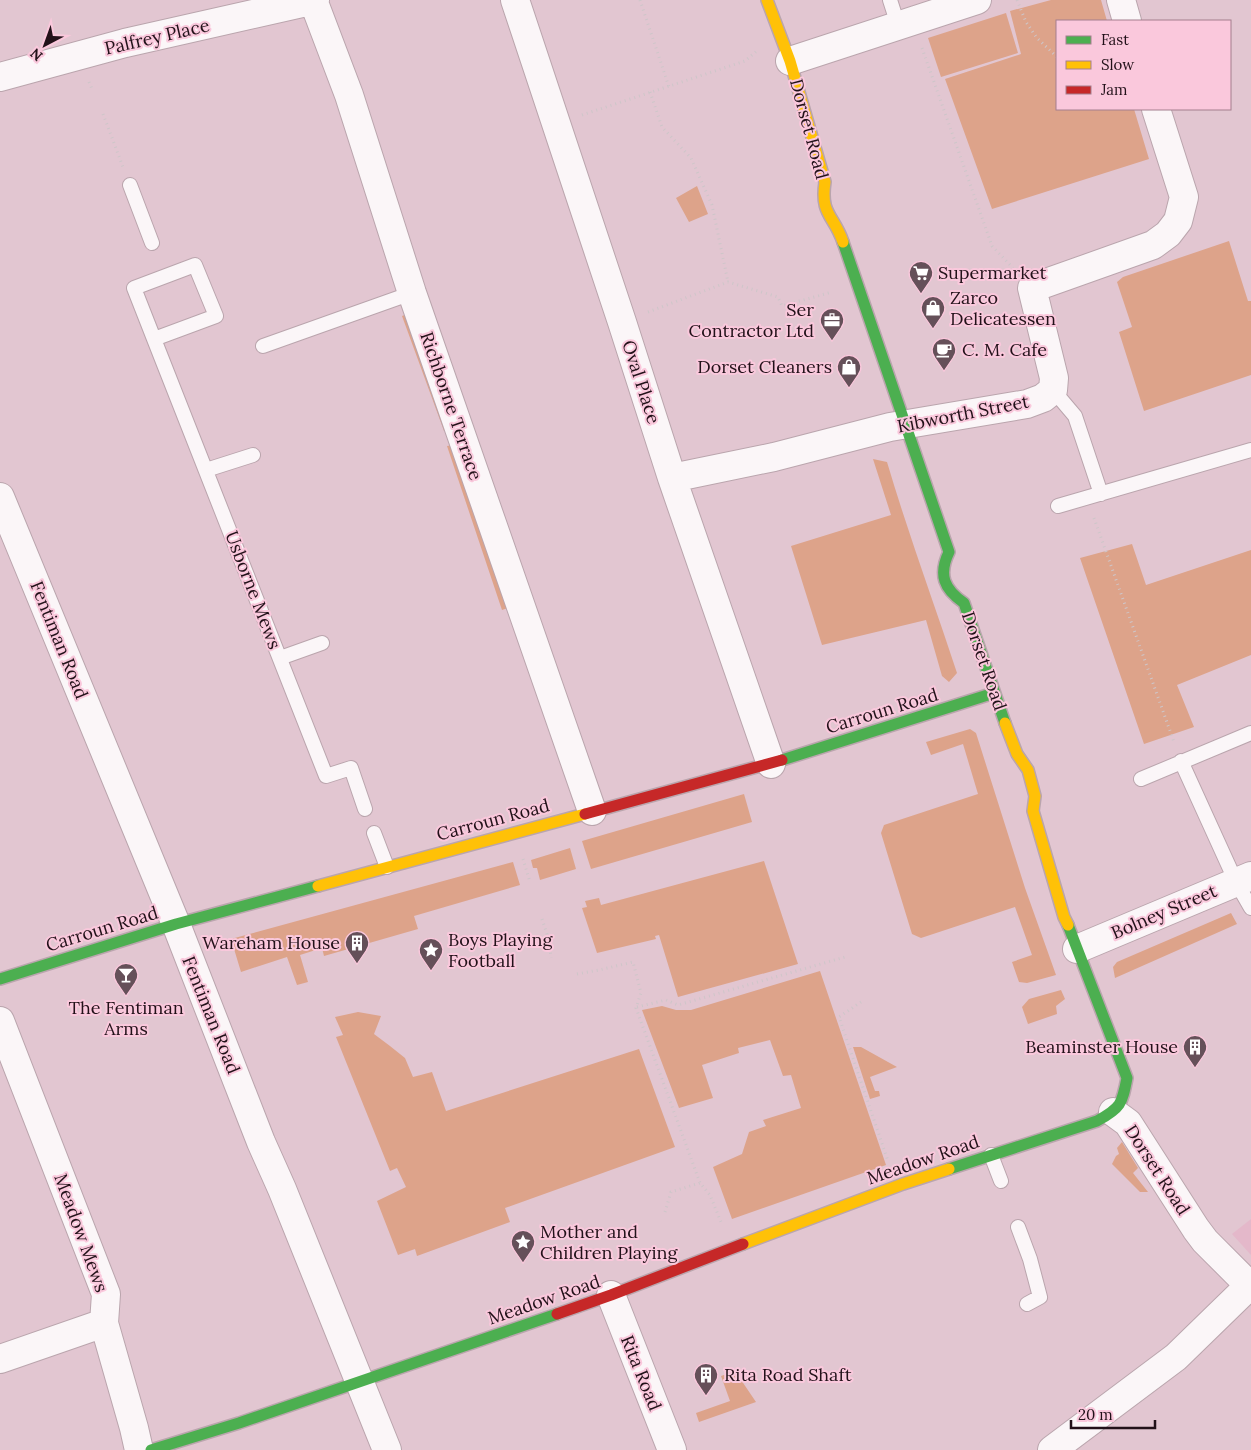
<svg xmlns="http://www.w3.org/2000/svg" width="1251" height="1450" viewBox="0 0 1251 1450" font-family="Lora,serif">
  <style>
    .built { fill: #e4b8ca }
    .green { fill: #dda38a }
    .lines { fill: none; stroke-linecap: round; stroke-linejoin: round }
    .lane-casing { stroke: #baa5ad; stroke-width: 16 }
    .street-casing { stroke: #baa5ad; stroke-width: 30 }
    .fast-casing { stroke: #baa5ad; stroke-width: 14 }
    .slow-casing { stroke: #baa5ad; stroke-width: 14 }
    .jam-casing { stroke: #baa5ad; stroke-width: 14 }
    .path { stroke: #cec6c9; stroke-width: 3; stroke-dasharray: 1 4; stroke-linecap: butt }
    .lane { stroke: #fbf6f8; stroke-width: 14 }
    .street { stroke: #fbf6f8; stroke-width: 28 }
    .fast { stroke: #4caf50; stroke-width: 11 }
    .slow { stroke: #ffc107; stroke-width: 11 }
    .jam { stroke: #c62828; stroke-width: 11 }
    .labels { text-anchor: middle; stroke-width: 4; stroke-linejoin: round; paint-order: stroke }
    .street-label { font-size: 18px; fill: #221119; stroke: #fac8dc }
    .poi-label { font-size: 18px; fill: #221119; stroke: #fac8dc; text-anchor: start }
  </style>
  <rect width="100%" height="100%" fill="#e2c6d1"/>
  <path class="built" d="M1251,1219v36l-19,-21z"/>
  <path class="green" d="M1051,0h50l6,21h-50v88h77l15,50 -157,50 -47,-130 76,-25 -11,-43z
    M1006,13l12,40 -77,24 -13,-39z
    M697,186l11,28 -19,8 -13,-24z
    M1229,241l19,60h3v74l-107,36 -25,-79 13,-5 -15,-45 6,-5z
    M407,314l41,115 -4,2 -42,-115z
    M453,445l55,163 -6,2 -55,-164z
    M873,459l14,3c21,71 47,141 70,211l-8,9 -7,-6 -16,-56 -104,25 -31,-99 100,-31z
    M1132,544l14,41 105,-35v105l-74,30 17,42 -50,17 -64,-186z
    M970,729l6,4 49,155 31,87 -29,8 -8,-1 -7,-20 20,-7 -17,-48 -94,31 -9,-4 -31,-101 3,-8 94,-31 -15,-50 -32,11 -5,-13z
    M744,794l8,28 -161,47 -9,-28z
    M570,848l6,21 -36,11 -3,-12h-4l-2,-8z
    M764,861l34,103 -120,33 -19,-62 -4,1 1,3 -59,14 -15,-45 5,-1 -2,-6 14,-3 2,7z
    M513,862l7,23 -106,31 4,13 -94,27 -2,-8 -22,7 8,27 -11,3 -10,-28 -46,15 -10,-33z
    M1231,913l6,11 -122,54 -2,-11 4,-5z
    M820,971l66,194 -154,54 -19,-52 29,-13 7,-22 17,-6 -3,-6 38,-12 -10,-33 -8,1 -13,-36 -32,8 1,5 -37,12 11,33 -34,10 -37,-98 20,-4 14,4h15z
    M1061,990l4,9 -9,7 1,8 -29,10 -6,-17 7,-8z
    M358,1012l23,4 -7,18 16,12 15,12 8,19 19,-5 14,39 193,-62 36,98 -170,61 5,14 -93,34 -2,-7 -17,6 -21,-54 29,-14 -9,-19 -7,3 -54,-134 7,-2 -8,-18z
    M853,1047h8l36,20 -27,10 5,14h4l1,5 -10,3z
    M1122,1142l16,26 -5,5 15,19h-8l-28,-28 4,-8 3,-2 -2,-6z
    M735,1371l21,31 -57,20 -3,-9 34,-12 -9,-25z"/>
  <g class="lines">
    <g class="lane-casing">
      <path id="lane" d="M890,0l8,25
        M130,185l22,58
        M154,339l62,-23 -21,-51 -61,23 20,51 172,437 25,-8 14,41
        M263,346l149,-53
        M1053,390l22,26 26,78
        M206,470l47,-15
        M1058,506l193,-56
        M280,658l42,-15
        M1181,761l55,121 15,26
        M1141,779l110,-46
        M374,833l13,34
        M991,1155l10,26
        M1018,1227l12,32 10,38 -13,7"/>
    </g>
    <g class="street-casing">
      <path id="street" d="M313,0l36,95 63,198 180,518
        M515,0l107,322 50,156 99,286
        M1121,0l6,21
        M790,61l187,-61
        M0,77l125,-34 190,-43
        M672,478l102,-21 116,-30 137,-23 16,-6 10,-8 1,-12 -22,-90 121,-43 15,-11 10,-13 6,-24 -28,-88
        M0,497l176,427 85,218 21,47 105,261
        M1077,949l174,-73
        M0,1021l106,273 -2,29 30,105 5,22
        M1113,1112l15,11 68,106 9,12 46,46
        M611,1295l61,155
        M0,1359l104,-36
        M1052,1450l124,-93 73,-71"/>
    </g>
    <g class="fast-casing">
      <path id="fast" d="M843,242l106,310c-11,23 -5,37 15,51l41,120
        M782,760l212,-67
        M0,979l176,-55 142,-38
        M949,1169l148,-48c24,-13 25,-17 30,-43l-59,-153
        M151,1450l88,-27 318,-109"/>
    </g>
    <g class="slow-casing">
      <path id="slow" d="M767,0l23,61 35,121c-5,33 9,33 18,60
        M1005,723l12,31 11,16 7,26 -2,15 31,106 4,8
        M318,886l267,-72
        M743,1244l160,-60 46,-15"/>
    </g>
    <g class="jam-casing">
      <path id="jam" d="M585,814l197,-54
        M557,1314l54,-19 132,-51"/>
    </g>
    <path class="path" d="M640,0l29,87
      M1017,0l9,22 11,16 20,19
      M922,48l70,198 21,22
      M89,82l3,7
      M650,92l12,35 29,31 21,47 16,77
      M103,114l20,53
      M582,115l163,-54 13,-11
      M648,312l80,-30 50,15 4,9 50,-14
      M1094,518l80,224
      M523,859l7,23
      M542,919l7,21 2,18
      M577,974l22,-4 34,-8 8,31 -5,15 64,175 10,12 11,27
      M861,1002l-22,15 49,144
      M637,1007l29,-7 12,5 167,-48
      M665,1212l6,-20 29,-9"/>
    <use href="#lane" class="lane"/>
    <use href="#street" class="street"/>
    <use href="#fast" class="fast"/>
    <use href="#slow" class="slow"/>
    <use href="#jam" class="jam"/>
  </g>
  <defs>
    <g id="supermarket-pin" transform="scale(1.25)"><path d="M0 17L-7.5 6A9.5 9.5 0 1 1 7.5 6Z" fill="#655059" stroke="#fac8dc"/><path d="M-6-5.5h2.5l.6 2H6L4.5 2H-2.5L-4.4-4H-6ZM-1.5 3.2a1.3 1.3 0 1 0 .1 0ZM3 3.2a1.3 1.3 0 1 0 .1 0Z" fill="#fff"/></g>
    <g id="shop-pin" transform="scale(1.25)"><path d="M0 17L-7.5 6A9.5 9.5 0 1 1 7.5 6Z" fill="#655059" stroke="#fac8dc"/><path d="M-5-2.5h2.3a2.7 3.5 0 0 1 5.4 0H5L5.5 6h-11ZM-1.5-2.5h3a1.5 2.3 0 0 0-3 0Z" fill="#fff"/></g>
    <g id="office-pin" transform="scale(1.25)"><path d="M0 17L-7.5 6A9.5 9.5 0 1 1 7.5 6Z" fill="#655059" stroke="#fac8dc"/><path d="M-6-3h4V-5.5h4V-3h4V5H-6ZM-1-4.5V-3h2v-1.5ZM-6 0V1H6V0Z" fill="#fff"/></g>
    <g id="cafe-pin" transform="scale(1.25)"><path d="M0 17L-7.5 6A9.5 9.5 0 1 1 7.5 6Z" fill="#655059" stroke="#fac8dc"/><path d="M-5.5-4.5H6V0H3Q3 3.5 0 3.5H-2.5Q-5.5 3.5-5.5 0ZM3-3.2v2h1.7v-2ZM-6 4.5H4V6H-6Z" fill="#fff"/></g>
    <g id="building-pin" transform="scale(1.25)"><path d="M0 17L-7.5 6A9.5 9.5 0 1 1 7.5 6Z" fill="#655059" stroke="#fac8dc"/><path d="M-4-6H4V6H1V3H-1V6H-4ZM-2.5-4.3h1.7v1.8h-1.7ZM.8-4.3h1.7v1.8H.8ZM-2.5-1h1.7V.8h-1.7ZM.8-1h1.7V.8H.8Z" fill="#fff"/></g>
    <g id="sight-pin" transform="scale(1.25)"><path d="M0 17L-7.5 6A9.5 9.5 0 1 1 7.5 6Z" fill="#655059" stroke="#fac8dc"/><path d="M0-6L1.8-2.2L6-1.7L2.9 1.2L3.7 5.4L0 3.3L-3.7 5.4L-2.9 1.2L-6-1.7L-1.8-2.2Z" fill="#fff"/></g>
    <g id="bar-pin" transform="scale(1.25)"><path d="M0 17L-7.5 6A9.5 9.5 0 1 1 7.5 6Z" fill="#655059" stroke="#fac8dc"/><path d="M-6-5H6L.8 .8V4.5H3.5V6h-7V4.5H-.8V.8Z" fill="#fff"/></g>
  </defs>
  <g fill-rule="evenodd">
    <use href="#supermarket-pin" x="921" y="273"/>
    <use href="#shop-pin" x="933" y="308"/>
    <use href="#office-pin" x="832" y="320"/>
    <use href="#cafe-pin" x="944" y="350"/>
    <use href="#shop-pin" x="849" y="367"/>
    <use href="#building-pin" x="357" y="943"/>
    <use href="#sight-pin" x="431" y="950"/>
    <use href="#bar-pin" x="126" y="975"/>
    <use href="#building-pin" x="1195" y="1047"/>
    <use href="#sight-pin" x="523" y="1242"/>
    <use href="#building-pin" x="706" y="1375"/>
  </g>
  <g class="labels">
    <g class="street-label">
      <text transform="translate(157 37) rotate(-13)" y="6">Palfrey Place</text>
      <text transform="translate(809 129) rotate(75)" y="6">Dorset Road</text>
      <text transform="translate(641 382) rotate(72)" y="6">Oval Place</text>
      <text transform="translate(451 406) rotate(71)" y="6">Richborne Terrace</text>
      <text transform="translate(963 414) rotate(-11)" y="6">Kibworth Street</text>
      <text transform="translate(253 590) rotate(69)" y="6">Usborne Mews</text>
      <text transform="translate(59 640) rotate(68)" y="6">Fentiman Road</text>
      <text transform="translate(984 661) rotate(71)" y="6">Dorset Road</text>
      <text transform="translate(882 711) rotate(-17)" y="6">Carroun Road</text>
      <text transform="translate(493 820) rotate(-15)" y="6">Carroun Road</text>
      <text transform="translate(1164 912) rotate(-23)" y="6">Bolney Street</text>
      <text transform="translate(102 929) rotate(-17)" y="6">Carroun Road</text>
      <text transform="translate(211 1015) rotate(68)" y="6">Fentiman Road</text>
      <text transform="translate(923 1160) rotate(-19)" y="6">Meadow Road</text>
      <text transform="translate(1157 1170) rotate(57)" y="6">Dorset Road</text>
      <text transform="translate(81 1233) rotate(70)" y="6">Meadow Mews</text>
      <text transform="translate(544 1300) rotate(-19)" y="6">Meadow Road</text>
      <text transform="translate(641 1373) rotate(68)" y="6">Rita Road</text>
    </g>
    <g class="poi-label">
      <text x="938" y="279">Supermarket</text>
      <text x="950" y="304">Zarco<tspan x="950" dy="21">Delicatessen</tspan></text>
      <text x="814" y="316" text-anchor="end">Ser<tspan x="814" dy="21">Contractor Ltd</tspan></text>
      <text x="962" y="356">C. M. Cafe</text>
      <text x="832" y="373" text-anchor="end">Dorset Cleaners</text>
      <text x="448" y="946">Boys Playing<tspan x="448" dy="21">Football</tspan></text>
      <text x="340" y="949" text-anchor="end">Wareham House</text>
      <text x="126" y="1014" text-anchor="middle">The Fentiman<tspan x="126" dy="21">Arms</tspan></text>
      <text x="1178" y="1053" text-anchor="end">Beaminster House</text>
      <text x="540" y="1238">Mother and<tspan x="540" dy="21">Children Playing</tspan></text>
      <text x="724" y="1381">Rita Road Shaft</text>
    </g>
  </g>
  <rect x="1056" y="20" width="175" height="90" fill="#fac8dc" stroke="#a47f8e"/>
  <rect x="1066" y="36" width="25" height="8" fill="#4caf50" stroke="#a47f8e"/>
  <text x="1101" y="45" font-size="15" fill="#221119">Fast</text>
  <rect x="1066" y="61" width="25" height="8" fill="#ffc107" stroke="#a47f8e"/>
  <text x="1101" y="70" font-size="15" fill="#221119">Slow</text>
  <rect x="1066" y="86" width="25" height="8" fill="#c62828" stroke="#a47f8e"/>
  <text x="1101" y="95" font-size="15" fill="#221119">Jam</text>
  <g transform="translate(45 45) rotate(221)" stroke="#fac8dc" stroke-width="4" paint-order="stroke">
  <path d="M0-4L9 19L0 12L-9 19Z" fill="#221119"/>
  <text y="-8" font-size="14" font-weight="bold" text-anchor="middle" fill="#221119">N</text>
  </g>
  <path d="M1071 1420v8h84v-8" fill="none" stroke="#221119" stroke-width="2.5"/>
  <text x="1078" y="1420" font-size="15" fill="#221119" stroke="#fac8dc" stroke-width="4" paint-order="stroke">20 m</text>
</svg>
